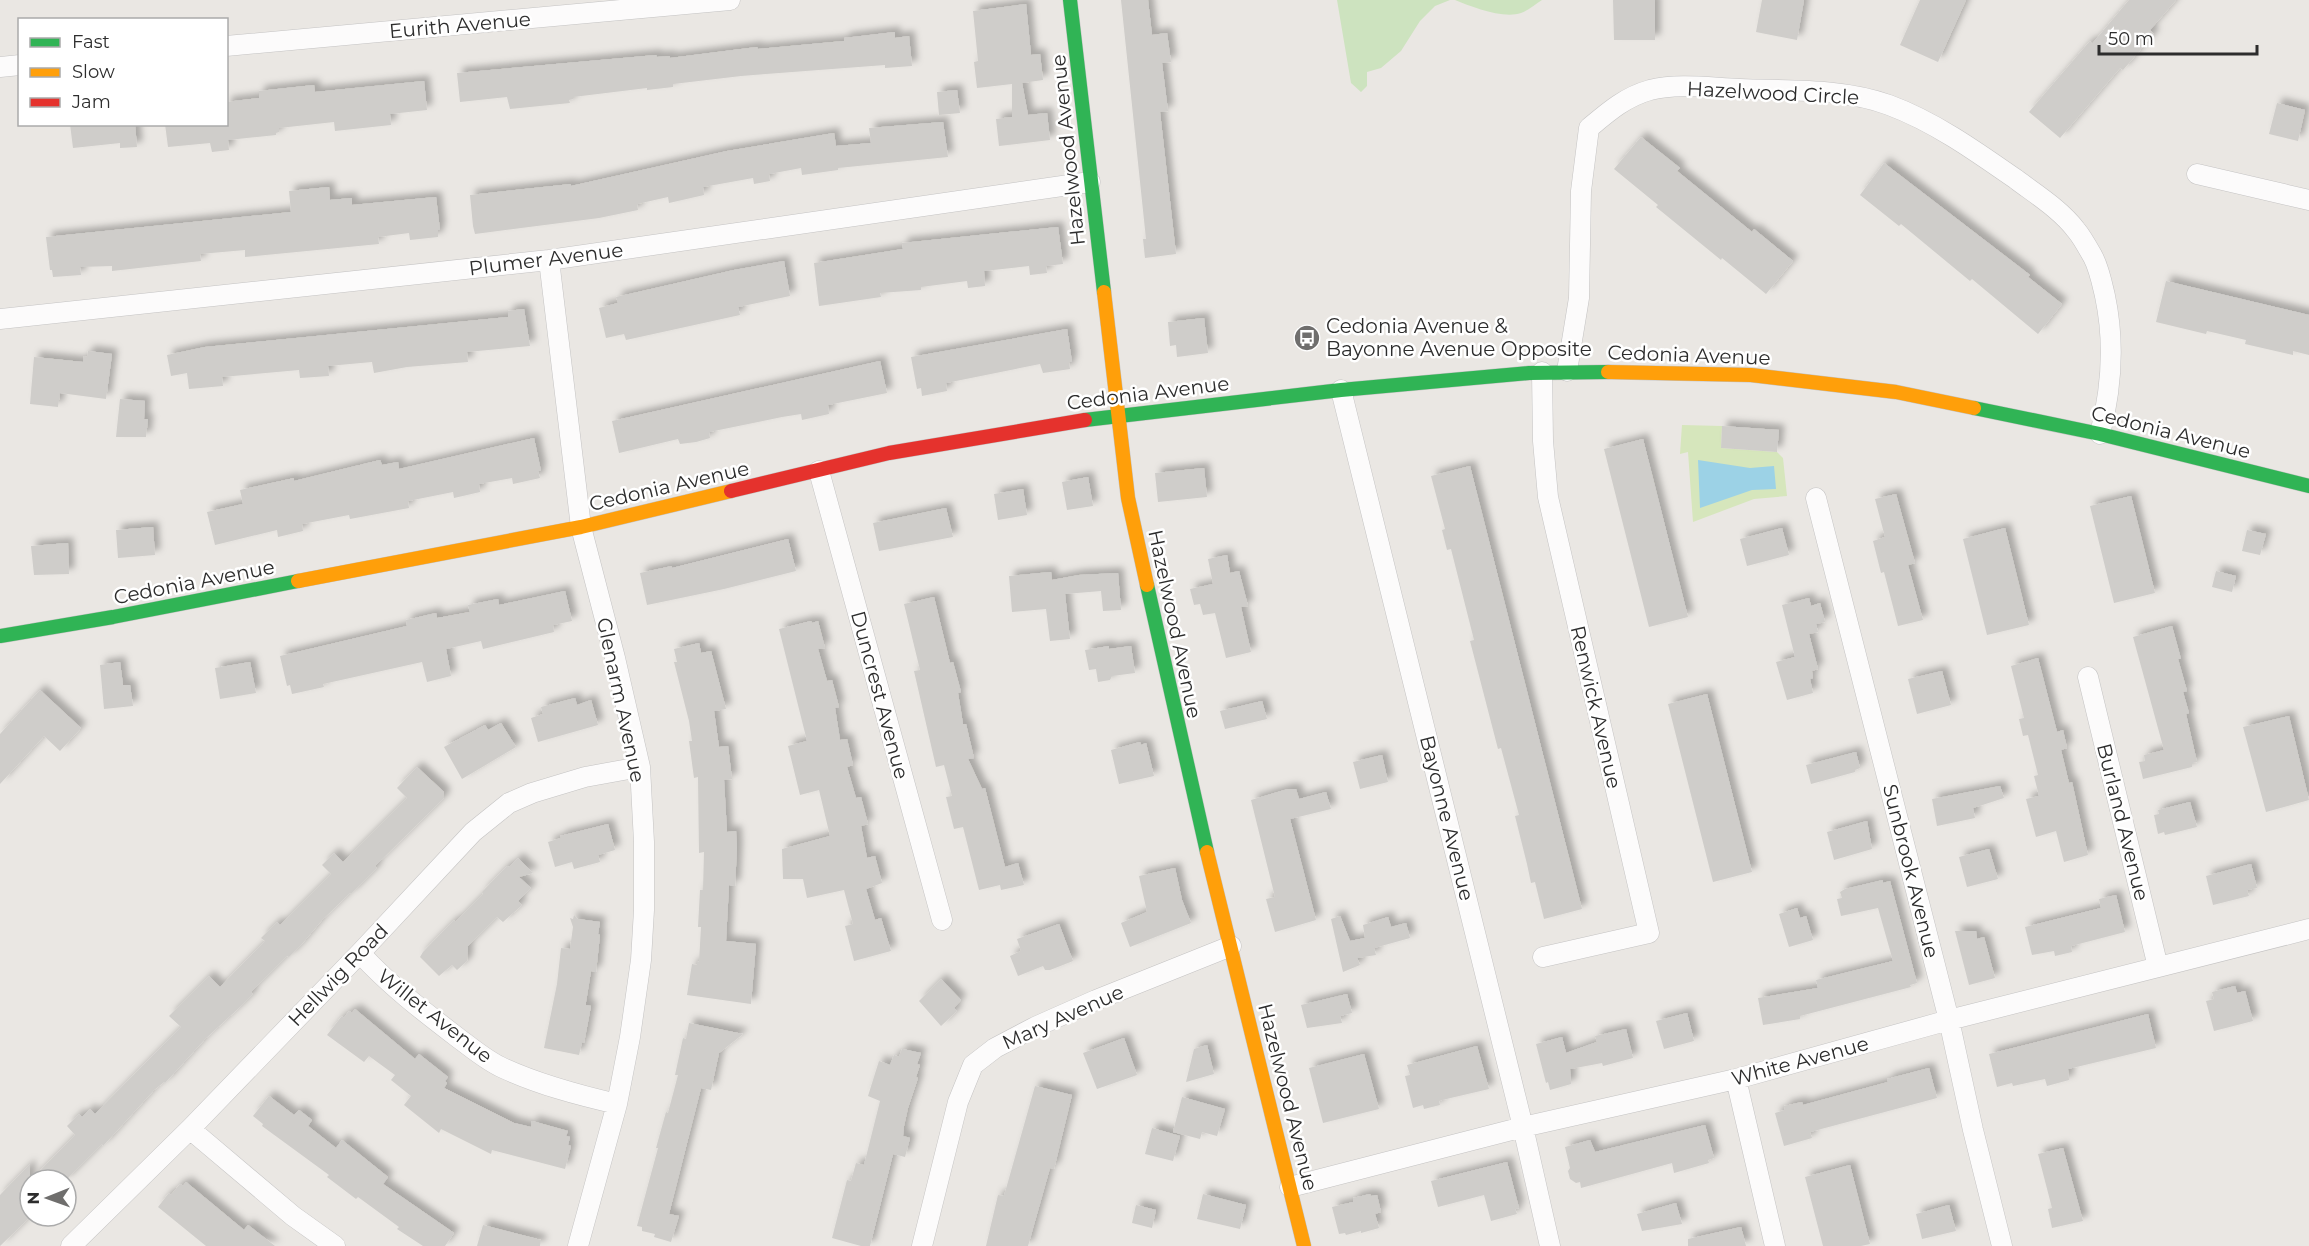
<svg xmlns="http://www.w3.org/2000/svg" width="2309" height="1246" viewBox="0 0 2309 1246" font-family="Montserrat,sans-serif">
  <style>
    .green { fill: #cde3bf }
    .pitch { fill: #d6e6bc }
    .water { fill: #9cd2e6 }
    .building { fill: #cfcdca; filter: url(#shadow) }
    .lines { fill: none; stroke-linecap: round; stroke-linejoin: round }
    .street-casing { stroke: #c4c3c3; stroke-width: 21 }
    .fast-casing { stroke: #c4c3c3; stroke-width: 15 }
    .slow-casing { stroke: #c4c3c3; stroke-width: 15 }
    .jam-casing { stroke: #c4c3c3; stroke-width: 15 }
    .street { stroke: #fcfbfb; stroke-width: 20 }
    .fast { stroke: #30b455; stroke-width: 14 }
    .slow { stroke: #ff9f0a; stroke-width: 14 }
    .jam { stroke: #e5322d; stroke-width: 14 }
    .labels { text-anchor: middle; stroke-width: 5; stroke-linejoin: round; paint-order: stroke }
    .street-label { font-size: 20px; fill: #2d2d2d; stroke: #fff }
    .poi-label { font-size: 20px; fill: #2d2d2d; stroke: #fff; text-anchor: start }
  </style>
  <defs>
    <filter id="shadow"><feDropShadow dx="5.5" dy="-5.5" stdDeviation="3" flood-color="#0004"/></filter>
  </defs>
  <rect width="100%" height="100%" fill="#eae7e3"/>
  <path class="green" d="M1337,0h113l-15,6 -15,15 -19,30 -20,17 -14,4v14l-6,6 -10,-9z
    M1455,0h87c-7,4 -14,11 -21,13 -18,6 -49,-6 -66,-13z"/>
  <path class="pitch" d="M1682,425l40,1 -1,22 56,4 6,6 4,38 -33,3 -61,23 -5,-70 -8,2z"/>
  <path class="water" d="M1698,460l52,8 24,-2 2,23 -24,1 -52,18z"/>
  <path class="building" d="M1121,0h27l4,35 15,-2 4,29 -9,1 6,48 -8,1 16,142 -31,4 -2,-19h3z
    M1613,0h42v40h-41z
    M1762,0h42l-7,40 -41,-8z
    M1920,0h46l-28,62 -38,-17z
    M2129,0h47l-26,30 4,4 -31,36 -3,-2 -60,70 -31,-26 61,-71 2,3z
    M1026,4l5,51 9,-1 3,26 -21,3 6,32 19,-2 3,27 -51,6 -3,-27 16,-2v-33l-35,4 -3,-26 4,-1 -5,-50z
    M895,32v6l14,-2 3,30 -27,2v-3l-144,11 -68,8v3l-26,3v-2l-74,9v2l-4,1 1,3 -60,6 -3,-12 -47,5 -3,-29 199,-18 1,2 13,-1v2l87,-11 1,2 86,-8v-3z
    M424,81l3,29 -37,4 1,11 -56,6 -1,-9 -55,6v4l-3,1v2l-48,5 1,10 -17,2 -2,-9 -42,4 -3,-23h61v-22l33,-4v-7l55,-6 1,7z
    M957,90l3,23 -21,2 -2,-23z
    M2277,103l28,7 -7,31 -29,-7z
    M943,122l5,35 -110,11v2l-36,5 -1,-7 -32,6 1,7 -16,3 -1,-6 -50,9 1,8 -35,8 -1,-6 -31,7 1,6 -39,8 -124,16 -2,-8 -3,-31 101,-11v2l156,-35 107,-18 2,13 35,-3 -2,-15z
    M70,124h65l2,23 -17,1v-5l-47,5z
    M1641,137l39,31 -3,3 75,61 2,-3 39,32 -27,33 -44,-36 -1,2 -65,-53 2,-2 -44,-36z
    M1884,163l146,112 -2,2 34,27 -24,30 -66,-55 -2,2 -69,-57 -2,2 -39,-31z
    M329,187l1,13 22,-2v7l84,-8 4,33h-2v7l-28,3 -1,-7 -31,4 1,7 -134,13v-7l-45,4 1,7 -89,10v-5l-32,1 1,8 -28,2 -1,-7h-2l-4,-33 245,-25 -2,-21z
    M1058,227l5,37 -17,2 1,7 -17,2 -1,-9 -45,5 1,15 -17,2 -1,-7 -46,6v3l-41,3 1,4 -62,9 -5,-43 89,-14 -1,-6z
    M784,261l6,35 -52,11 2,8 -114,25 -2,-6 -18,4 -7,-30 19,-5 -2,-6 118,-27z
    M2166,281l143,34v40l-16,-4v4l-48,-11 1,-4 -39,-9 -1,3 -50,-12z
    M524,309l6,37 -63,6 1,10 -61,5 -33,6 -2,-11 -44,4 1,10 -29,2 -1,-8 -77,7 1,9 -34,3 -2,-16 -16,3 -4,-21 38,-8 303,-30v-6z
    M1204,318l4,35 -31,4 -1,-12 -6,1 -2,-24z
    M1067,329l5,33h-3l1,7 -27,4 -3,-9 -94,19 1,8 -25,5 -1,-8 -4,1 -6,-32z
    M88,351l24,3 -6,45 -46,-6 -2,14 -28,-3 4,-47 49,5 1,-6 3,1z
    M880,361l7,32 -59,12 1,9 -27,6 -1,-6 -19,3 -73,15 1,6 -14,4 -16,2 -2,-5 -59,14 -7,-32z
    M120,399l25,2 -1,18h4l-2,18h-30z
    M1722,426l57,4 -2,22 -56,-4z
    M534,438l7,33h-3l2,7 -27,6 -1,-6 -33,6 1,8 -26,6 -1,-6 -45,9 1,7 -59,11 -1,-4 -47,9 1,7 -25,6 -1,-7 -62,15 -8,-33 36,-8 -3,-14 54,-12v3l86,-21 2,5 16,-3 1,7z
    M1643,439l45,178 -39,10 -45,-178z
    M1470,466l112,443 -38,10 -9,-37 -4,1 -4,-19 -12,-48 4,-1 -18,-67 -3,1 -28,-108 4,-1 -23,-91 -4,1 -5,-20 3,-1 -14,-53z
    M1204,468l3,29 -49,5 -3,-29z
    M1088,477l5,29 -26,4 -5,-28z
    M1023,489l4,26 -29,5 -4,-26z
    M1896,494l19,69 -7,2 15,55 -25,6 -14,-54 -3,1 -8,-32 12,-4 -10,-38z
    M2131,496l24,97 -41,10 -24,-97z
    M946,508l7,29 -74,14 -6,-28z
    M153,527l2,28 -37,3 -2,-28z
    M1782,528l7,27 -42,11 -7,-27z
    M2005,528l24,97 -42,10 -24,-96z
    M2247,530l19,4 -6,21 -18,-4z
    M788,539l8,32 -72,18 -77,16 -7,-32 32,-7v2z
    M68,543l1,31 -35,1 -3,-29z
    M1227,555l3,18 9,-2 9,35 -7,1 10,45 -25,6 -11,-45 -12,2 -3,-11 -6,1 -4,-16 23,-5 -5,-25z
    M2216,571l20,5 -4,16 -20,-5z
    M1051,572l1,8 27,-5 39,-2 3,37 -18,1 -2,-20 -36,3 5,45 -20,2 -4,-32 -34,3 -3,-36z
    M565,591l7,30 -19,4 1,7 -71,17 -2,-8 -35,8 5,27 -24,6 -5,-20 -99,22 1,3 -32,7 -2,-9 -3,1 -7,-30 127,-30 -1,-6 30,-7 1,5 33,-6 -2,-7 30,-6 1,6z
    M934,597l16,66 3,-1 8,30 -3,1 5,31h3l8,34 -6,1 14,30 3,-1 20,79 13,-4 6,22 -23,5 -1,-5 -21,5 -16,-63 -9,2 -8,-32 6,-1 -8,-31 -8,2 -22,-96 6,-1 -16,-66z
    M1809,598l2,8 9,-3 5,19 -9,2 2,8 -9,2 9,35 -6,2 1,7 -3,1 3,14 -26,7 -11,-38 19,-5 -13,-52z
    M811,621l1,2 6,-2 7,27 -7,1 9,32 5,-1 7,27 -4,1 5,32 7,-1 6,26 -6,2 9,31 5,-1 7,27 -7,2 6,32 8,-2 7,27 -16,6 9,31 6,-2 10,33 -37,10 -9,-35 8,-2 -9,-34 -37,8 -4,-19h-20l-1,-30 48,-13 -11,-46 -19,5 -12,-49 19,-5 -28,-112z
    M2172,626l9,33h-3l9,32 -4,1 6,21 -3,1 11,48 -5,1v4l-49,12 -4,-17 6,-1 -1,-6 20,-5 -31,-113z
    M699,643l2,10 10,-2 15,58 -12,2 5,36 9,-1 4,33 -8,1 3,52 9,-1 1,17 -2,38 -6,-1 -3,56 30,3 -5,60 -64,-9 5,-31 5,1v-4l2,1 2,-35h-3l2,-37h3l1,-38 -5,1 -1,-76 -4,1 -5,-37h3l-3,-20 -15,-59h3l-3,-13z
    M1109,646v3l22,-3 4,27 -23,3 -2,4 -12,2 -2,-13 -7,1 -4,-20z
    M2038,658l19,74 6,-2 4,18 -6,2 8,33 3,-1 16,73 -24,7 -8,-31 -20,6 -10,-38 13,-3 -5,-20 4,-1 -10,-40 -5,1 -4,-17 5,-1 -13,-52z
    M120,662l3,23h7l3,21 -29,3 -4,-44z
    M250,662l6,31 -36,6 -5,-31z
    M1942,671l9,34 -34,9 -9,-35z
    M40,690l41,38 -21,23 -16,-15 -44,48v-50z
    M1707,694l45,178 -39,10 -45,-178z
    M575,698l2,7 14,-5 7,25 -60,17 -7,-24 12,-4 -2,-7z
    M1262,701l5,18 -42,10 -5,-18z
    M2289,716l20,84 -43,12 -23,-85z
    M501,723l15,24 -54,32 -18,-32 41,-22 3,5z
    M1140,742l1,3 5,-2 8,33 -35,8 -8,-34z
    M1856,752l4,16 -5,2v2l-44,12 -5,-19z
    M1382,755l6,27 -28,7 -7,-27z
    M417,767l27,25v6l-69,68 2,2 -26,26 -1,-1 -28,27 -21,25 -12,12 -2,-1 -36,36 2,2 -12,12 -36,33 -40,44 -1,-1 -10,8 -51,56 -1,-2 -36,36h-35l44,-45 -8,-9 12,-12 3,3 8,-8 5,5 86,-87 -12,-11 40,-40 11,11 45,-46 -4,-3 16,-16 3,3 51,-51 -9,-9 12,-12 9,9 64,-64 -10,-10z
    M2000,786l4,12 -31,10 2,10 -38,8 -5,-27z
    M1288,789h8l3,10 27,-7 5,17 -41,10 26,101 -41,12 -9,-33 9,-2 -24,-97z
    M2190,802l7,25 -32,8 -1,-3 -6,2 -4,-19 5,-1 -1,-4z
    M1867,821l5,28 -38,11 -7,-28z
    M608,824l7,26 -17,5 2,7 -26,7 -2,-7 -17,5 -7,-25 13,-4 -1,-2z
    M1989,849l9,30 -31,8 -8,-30z
    M518,858l15,15 -14,4 12,11 -13,13 4,4 -19,17 -6,-5 -29,29 -1,15 -10,9 -5,-5 -13,11 -19,-19 3,-5 31,-32 1,2 28,-28 -1,-2 25,-26 2,1z
    M2251,864l6,24 -10,2 2,6 -36,9 -7,-29z
    M1175,868l7,32 9,23 -61,24 -9,-24 26,-11 -8,-36z
    M1883,880v3l7,-2 27,102 -7,2 1,2 -111,29v3l-37,6 -5,-27 60,-10 -2,-8 77,-19 -15,-53 -37,8 -4,-17 5,-1 -2,-6 5,-3z
    M2116,895l9,37 -54,14 1,6 -17,4 -1,-5 -22,4 -7,-28 76,-19 -2,-9z
    M1797,908l3,10 6,-2 7,24 -24,7 -10,-33z
    M574,915l4,4 22,3 -2,12 2,1 -4,37 -5,-1 -5,31v3l5,1 -7,37 -2,-1 -3,13 -35,-7 13,-64 4,-36 9,1 3,-22 -3,-9 3,1z
    M1340,916l10,25 15,-3 -2,-13 25,-8 3,10 15,-4 4,15 -36,10 2,7 -19,3 3,7 -17,7 -12,-53z
    M1059,924l14,37 -23,9h-5l-2,-4 -25,10 -8,-20 11,-5 -4,-12z
    M1955,931h21l1,8 7,-2 11,41 -26,7z
    M941,979l20,21 -7,8 3,3 -16,15 -22,-25z
    M2235,986l2,7 8,-2 8,30 -39,10 -8,-30 8,-2 -2,-7z
    M1347,994l5,19 -12,3 2,7 -35,5 -6,-23z
    M355,1009l60,50 4,-5 29,23 -3,4 2,2 -3,5 70,35 17,4 1,-6 36,10 -2,5 4,1 -2,8 3,1 -6,23 -73,-19 -1,4 -50,-25 -2,4 -35,-28 7,-9 -20,-16 4,-5 -26,-19 -5,6 -37,-27 15,-19 2,2 5,-7 3,2z
    M1687,1013l7,28 -30,8 -8,-28z
    M2148,1014l8,34 -88,21 1,11 -22,6 -2,-7 -32,7 -1,-3 -15,4 -8,-33z
    M689,1023l54,11 -24,19 -8,37 -10,-2 -32,126 10,2 -8,26 -17,-5 1,-3 -13,-3v-4l-5,-1 21,-78h-2l10,-36 2,1 10,-38h-3l8,-37 3,1z
    M1626,1029l7,29 -30,8 -1,-3 -32,6 1,15 -21,6 -2,-8 -2,1 -10,-39 26,-7 4,16 31,-11 -2,-6z
    M1124,1038l13,37 -40,14 -14,-36z
    M1207,1045l7,29 -28,8 8,-33z
    M1477,1046l12,43 -47,11 -3,1 1,4 -16,4 -1,-4 -10,3 -8,-32 5,-1 -3,-10z
    M902,1049l19,4 -4,11 3,1 -4,12 2,1 -10,30 -4,18 -1,10 7,2 -5,19 -12,-3 -23,92h-9l-29,-8 15,-58 4,1 5,-18 8,2 16,-64 -12,-5 11,-35 11,4 4,-10 5,2z
    M1364,1054l15,55 -56,14 -14,-55z
    M1929,1068l8,30 -127,34 2,6 -28,8 -9,-33 10,-3 -1,-4 18,-4 1,3 85,-23 -1,-3z
    M1035,1086l37,9 -18,74 -4,-1 -22,78h-42l12,-51 6,1z
    M269,1096l25,19 5,-5 13,10 -4,6 28,22 6,-8 46,37 -5,7 71,49 -9,13h-22l-26,-17 2,-2 -41,-30 -2,2 -29,-22 2,-2 -67,-49 1,-2 -10,-8z
    M1182,1097l43,12 -8,27 -15,-4 -2,7 -27,-7z
    M1705,1125l9,33 -6,2 1,3 -35,10 -2,-10 -91,25 -1,-6 -4,1 -6,-4 -2,-8 2,-3 -5,-21 25,-7 5,12z
    M1152,1128l28,8 -7,25 -28,-7z
    M2063,1148l20,73 -31,7 -4,-19 4,-1 -14,-54z
    M1507,1162l12,46 -4,1 2,5 -26,7 -7,-26 -46,12 -7,-26z
    M30,1164v53l-30,29v-51z
    M1850,1165l20,79 -9,2h-38l-18,-69z
    M186,1182l58,48 4,-5 27,21h-69l-48,-39 11,-14 2,2 9,-11 3,2z
    M1203,1194l43,11 -6,24 -43,-10z
    M1370,1194l1,2 6,-1 4,17 -6,2 4,14 -18,5v-2l-15,4 -1,-2 -6,1 -7,-27 21,-5v-4z
    M1676,1203l6,21 -40,7 -5,-17z
    M1136,1205l20,5 -4,18 -20,-5z
    M1949,1205l7,26 -34,8 -6,-25z
    M483,1225l58,15 -1,6h-63z
    M1741,1227l5,19h-58v-7z"/>
  <g class="lines">
    <g class="street-casing">
      <path id="street" d="M226,46l504,-46
        M0,67l20,-2
        M2197,174l112,26
        M549,260l32,267 34,131 25,109 4,75v68l-3,50 -11,77 -13,67 -39,142
        M0,319l549,-59 541,-78
        M1567,371l12,-73 2,-107 8,-63c19,-16 36,-31 61,-38 28,-7 61,-2 90,-1 49,2 103,-1 149,16 46,17 88,47 128,75 20,15 44,30 59,50 6,7 12,18 17,27 6,11 9,26 12,39 10,47 7,91 -5,138
        M1542,372l1,69 5,56 101,436 -106,24
        M1341,390l182,737 27,119
        M819,471l123,449
        M1816,498l133,522 24,110 29,116
        M2088,677l70,290
        M360,953c29,32 63,58 97,84 15,11 30,24 46,31 37,17 75,27 114,36
        M1736,1079l39,167
        M190,1129l103,87 42,30
        M1290,1187l233,-60 213,-48 213,-59 360,-91
        M71,1246l119,-117 170,-176 113,-121 36,-29 23,-10 53,-16 55,-10
        M922,1246l36,-144 15,-37 22,-17 40,-21 61,-27 135,-54"/>
    </g>
    <g class="fast-casing">
      <path id="fast" d="M1070,0l34,292
        M1974,408l126,26 209,52
        M1085,420l256,-30 188,-17 79,-1
        M1147,585l60,267
        M0,636l113,-19 185,-36"/>
    </g>
    <g class="slow-casing">
      <path id="slow" d="M1104,292l24,206 19,87
        M1608,372l143,3 145,17 78,16
        M298,581l283,-54 150,-36
        M1207,852l97,394"/>
    </g>
    <g class="jam-casing">
      <path id="jam" d="M731,491l158,-38 196,-33"/>
    </g>
    <use href="#street" class="street"/>
    <use href="#fast" class="fast"/>
    <use href="#slow" class="slow"/>
    <use href="#jam" class="jam"/>
  </g>
  <defs>
    <g id="bus-disc" transform="scale(1.35)"><circle r="9.5" fill="#6f6e6d" stroke="#fff"/><path d="M-5-6H5V4H4V6H2V4H-2V6H-4V4H-5ZM-3.5-4V0h7V-4ZM-3.5 1.2v1.5H-2V1.2ZM2 1.2v1.5H3.5V1.2Z" fill="#fff"/></g>
  </defs>
  <g fill-rule="evenodd">
    <use href="#bus-disc" x="1307" y="338"/>
  </g>
  <g class="labels">
    <g class="street-label">
      <text transform="translate(460 25) rotate(-5)" y="7">Eurith Avenue</text>
      <text transform="translate(1773 93) rotate(3)" y="7">Hazelwood Circle</text>
      <text transform="translate(1068 150) rotate(-96)" y="7">Hazelwood Avenue</text>
      <text transform="translate(546 259) rotate(-7)" y="7">Plumer Avenue</text>
      <text transform="translate(1689 355) rotate(2)" y="7">Cedonia Avenue</text>
      <text transform="translate(1148 393) rotate(-7)" y="7">Cedonia Avenue</text>
      <text transform="translate(2171 432) rotate(14)" y="7">Cedonia Avenue</text>
      <text transform="translate(669 486) rotate(-13)" y="7">Cedonia Avenue</text>
      <text transform="translate(194 582) rotate(-11)" y="7">Cedonia Avenue</text>
      <text transform="translate(1175 624) rotate(78)" y="7">Hazelwood Avenue</text>
      <text transform="translate(880 695) rotate(75)" y="7">Duncrest Avenue</text>
      <text transform="translate(621 700) rotate(78)" y="7">Glenarm Avenue</text>
      <text transform="translate(1596 707) rotate(77)" y="7">Renwick Avenue</text>
      <text transform="translate(1447 818) rotate(76)" y="7">Bayonne Avenue</text>
      <text transform="translate(2123 822) rotate(76)" y="7">Burland Avenue</text>
      <text transform="translate(1911 871) rotate(76)" y="7">Sunbrook Avenue</text>
      <text transform="translate(338 975) rotate(-46)" y="7">Hellwig Road</text>
      <text transform="translate(435 1016) rotate(38)" y="7">Willet Avenue</text>
      <text transform="translate(1063 1017) rotate(-24)" y="7">Mary Avenue</text>
      <text transform="translate(1800 1061) rotate(-15)" y="7">White Avenue</text>
      <text transform="translate(1288 1097) rotate(76)" y="7">Hazelwood Avenue</text>
    </g>
    <g class="poi-label">
      <text x="1326" y="333">Cedonia Avenue &amp;<tspan x="1326" dy="23">Bayonne Avenue Opposite</tspan></text>
    </g>
  </g>
  <rect x="18" y="18" width="210" height="108" fill="#ffffff" stroke="#ababab" stroke-width="1.5"/>
  <rect x="30" y="38" width="30" height="9" fill="#30b455" stroke="#ababab" stroke-width="1.5"/>
  <text x="72" y="48" font-size="18" fill="#2d2d2d">Fast</text>
  <rect x="30" y="68" width="30" height="9" fill="#ff9f0a" stroke="#ababab" stroke-width="1.5"/>
  <text x="72" y="78" font-size="18" fill="#2d2d2d">Slow</text>
  <rect x="30" y="98" width="30" height="9" fill="#e5322d" stroke="#ababab" stroke-width="1.5"/>
  <text x="72" y="108" font-size="18" fill="#2d2d2d">Jam</text>
  <g transform="translate(48 1198) rotate(269)"><circle r="28" fill="#ffffff" stroke="#ababab" stroke-width="1.5"/>
  <path d="M0-4.5L10 22L0 15L-10 22Z" fill="#6f6e6d"/>
  <text y="-9" font-size="16" font-weight="bold" text-anchor="middle" fill="#2d2d2d">N</text>
  </g>
  <path d="M2099 45v9h158v-9" fill="none" stroke="#2d2d2d" stroke-width="3"/>
  <text x="2108" y="45" font-size="18" fill="#2d2d2d" stroke="#ffffff" stroke-width="4.5" paint-order="stroke">50 m</text>
</svg>
